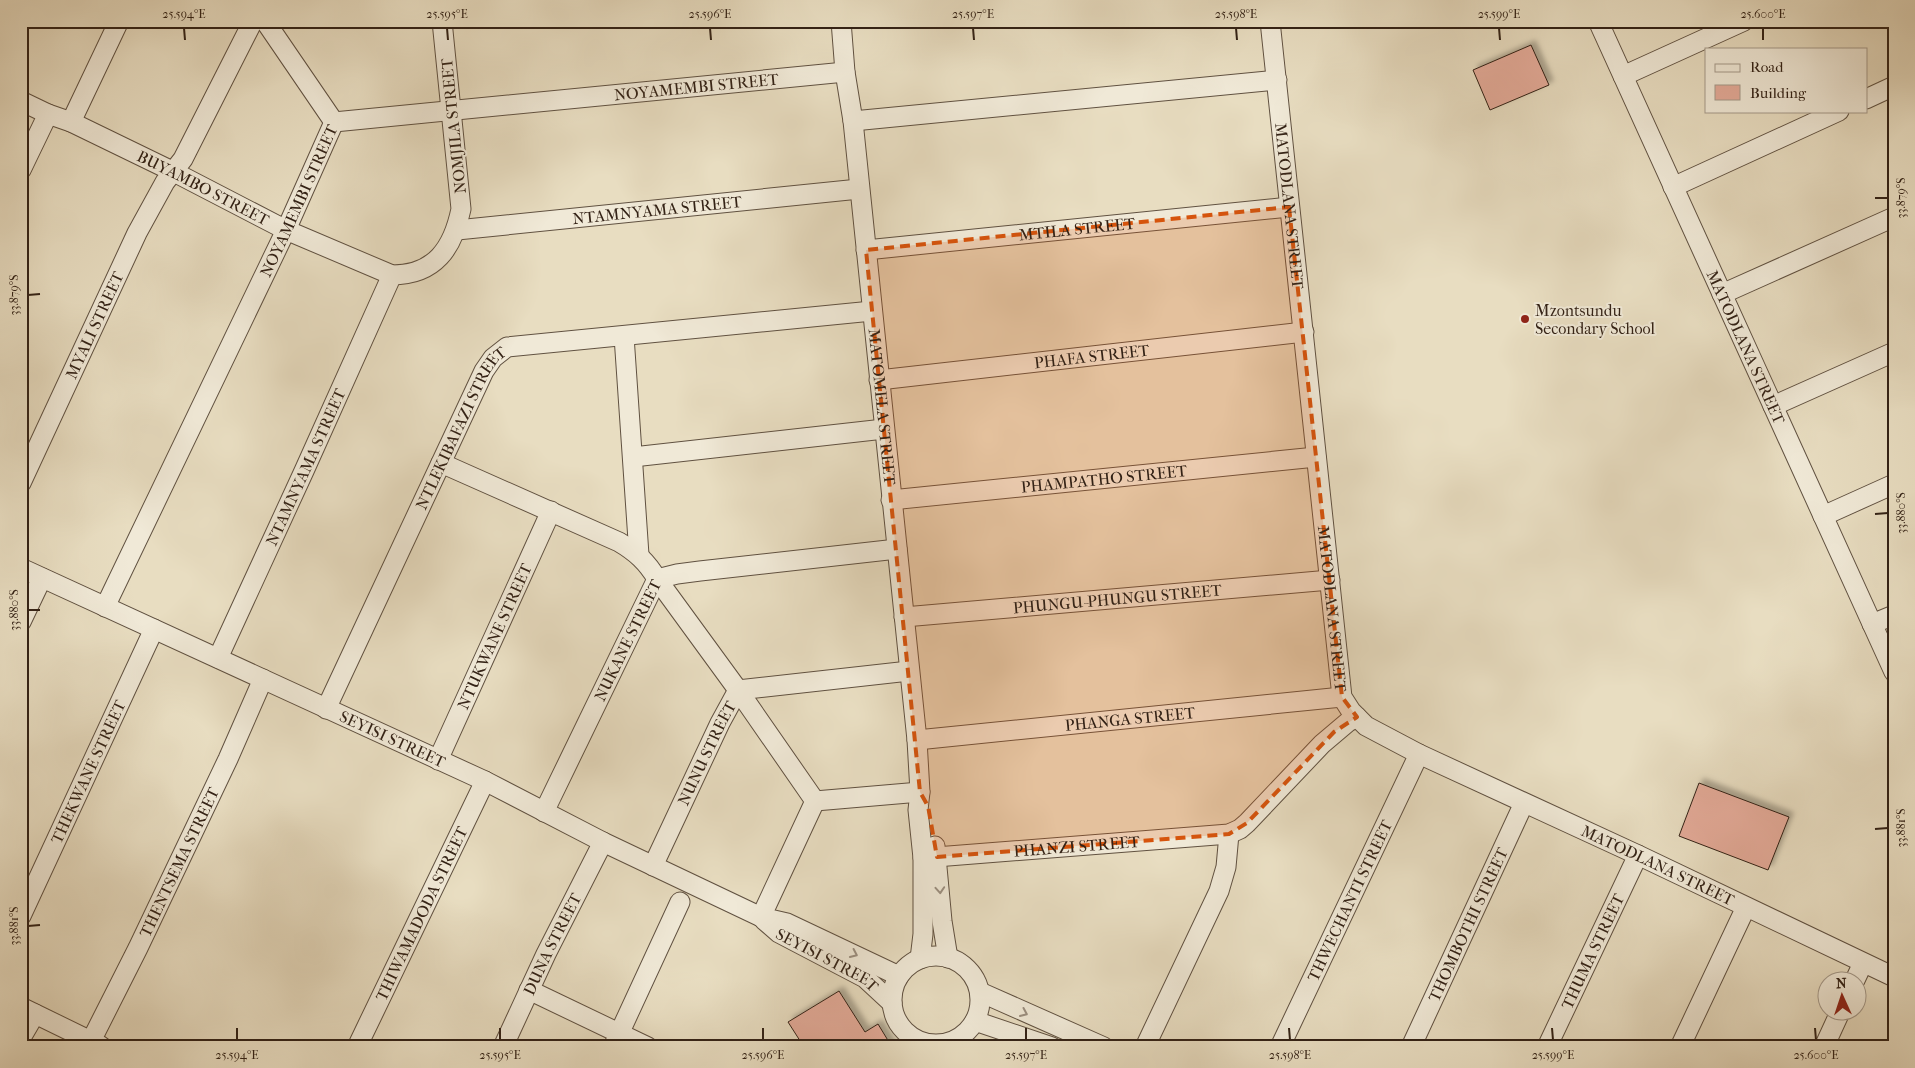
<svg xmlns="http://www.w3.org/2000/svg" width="1915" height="1068" viewBox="0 0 1915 1068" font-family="'IM FELL French Canon',serif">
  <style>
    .building { fill: #e3aa98; stroke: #332216; filter: url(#shadow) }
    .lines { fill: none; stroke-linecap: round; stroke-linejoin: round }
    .minor-casing { stroke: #605141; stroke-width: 21 }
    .minor { stroke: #f0e9d7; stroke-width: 19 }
    .oneway { stroke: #9b8f80 }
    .marked { fill: #d6540d; fill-opacity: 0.2; stroke: #d6540d; stroke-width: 4; stroke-dasharray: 10 6; stroke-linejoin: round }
    .ticks { fill: none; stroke: #332216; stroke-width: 2 }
    .poi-dot { fill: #8f2418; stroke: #f0e9d7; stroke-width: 2 }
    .labels { text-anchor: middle; stroke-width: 4; stroke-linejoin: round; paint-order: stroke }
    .street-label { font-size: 16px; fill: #332216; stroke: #f0e9d7 }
    .poi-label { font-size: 16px; fill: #332216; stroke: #f0e9d7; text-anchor: start }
    .neatline { fill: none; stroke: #332216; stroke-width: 2 }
    .ticks-label { font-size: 12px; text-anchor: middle; fill: #332216 }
  </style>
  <defs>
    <filter id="shadow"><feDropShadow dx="4.5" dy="-4.5" stdDeviation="2.5" flood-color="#0004"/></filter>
  </defs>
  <rect width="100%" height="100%" fill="#e8ddc1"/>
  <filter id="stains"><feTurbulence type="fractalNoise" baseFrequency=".004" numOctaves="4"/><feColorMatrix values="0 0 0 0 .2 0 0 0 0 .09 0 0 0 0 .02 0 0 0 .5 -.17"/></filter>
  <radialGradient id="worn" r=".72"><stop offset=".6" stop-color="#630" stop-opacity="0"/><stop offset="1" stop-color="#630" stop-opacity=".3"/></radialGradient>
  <path class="building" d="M1531,45l18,40 -59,25 -17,-40z
    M1699,783l90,34 -21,53 -89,-34z
    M839,991l26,41 13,-8 14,23h-88l-16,-25z"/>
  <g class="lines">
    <g class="minor-casing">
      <g id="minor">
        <path d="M265,21l69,101"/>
        <path id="s1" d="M841,21l4,51 8,49 64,619 3,52 -2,18 5,48v76l-3,25"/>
        <path id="s2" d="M1270,21l72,676 9,14 15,15 53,28 219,101 256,122"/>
        <path id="s3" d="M1598,21l296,651"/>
        <path d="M1623,76l121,-55"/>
        <path d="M1866,99l28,-13"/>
        <path id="s4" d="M21,101l27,13 23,8 103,50 112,58 106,45c43,0 61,-27 69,-66l-19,-188"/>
        <path d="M853,121l424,-41"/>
        <path d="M71,122l48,-101"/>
        <path id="s5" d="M334,122l511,-50"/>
        <path d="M21,170l27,-56"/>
        <path d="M1673,187l166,-76"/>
        <path id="s6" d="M457,230l402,-41"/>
        <path id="s7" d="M866,250l423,-43"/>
        <path d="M1722,294l172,-77"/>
        <path d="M624,336l15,219"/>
        <path id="s8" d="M879,380l425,-48"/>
        <path d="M1773,406l121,-54"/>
        <path d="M633,457l251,-28"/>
        <path d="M441,463l178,79c17,10 28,20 38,37l81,111 77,111"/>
        <path id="s9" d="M21,483l116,-250 28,-51 18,-23 70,-138"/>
        <path id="s10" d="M891,500l425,-43"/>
        <path d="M1823,516l71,-32"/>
        <path id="s11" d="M21,568l464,213 118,61 158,75 26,6 112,53"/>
        <path id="s12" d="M105,607l181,-377 48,-108"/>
        <path id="s13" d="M904,617l426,-37"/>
        <path d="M21,622l21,-44"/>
        <path d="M1872,624l22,-9"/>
        <path id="s14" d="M218,658l86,-187 88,-196"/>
        <path id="s15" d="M326,709l158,-338 9,-13 14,-11 365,-36"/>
        <path id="s16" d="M917,740l425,-43"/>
        <path id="s17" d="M438,760l113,-249"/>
        <path d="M815,801l105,-9"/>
        <path id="s18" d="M544,812l113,-233 20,-5 23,-3 197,-22"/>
        <path d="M935,846l7,75 6,37"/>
        <path id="s19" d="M923,858l306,-24 11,-5 7,-6 75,-79 26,-22 9,-5"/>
        <path id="s20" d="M653,866l67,-143 18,-33 171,-19"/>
        <path id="s21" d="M21,916l133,-287"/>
        <path d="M761,917l54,-116"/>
        <path id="s22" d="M764,920l15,13 86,45 27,25"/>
        <circle cx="936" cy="1000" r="44"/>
        <path d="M1855,980l8,-17"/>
        <path d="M529,990l119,57"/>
        <path d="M980,992l124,55"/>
        <path d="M21,1007l80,39"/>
        <path d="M975,1021l77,26"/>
        <path d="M21,1038l14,-24"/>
        <path id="s23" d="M88,1047l50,-99 90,-189 35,-80"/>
        <path id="s24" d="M357,1047l128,-266"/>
        <path id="s25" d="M503,1047l43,-93 57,-112"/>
        <path d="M613,1047l67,-145"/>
        <path d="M1145,1047l74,-156 7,-24 3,-33"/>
        <path id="s26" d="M1280,1047l139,-293"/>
        <path id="s27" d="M1411,1047l113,-244"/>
        <path id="s28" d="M1547,1047l91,-192"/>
        <path d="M1680,1047l66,-140"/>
        <path d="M1824,1047l17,-37"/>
      </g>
    </g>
    <use href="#minor" class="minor"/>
  </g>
  <defs><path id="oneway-chevron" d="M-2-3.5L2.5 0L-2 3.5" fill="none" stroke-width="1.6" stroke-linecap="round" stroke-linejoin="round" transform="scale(1.25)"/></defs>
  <g class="oneway">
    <use href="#oneway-chevron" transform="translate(940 890) rotate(86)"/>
    <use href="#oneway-chevron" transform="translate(854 954) rotate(25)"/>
    <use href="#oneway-chevron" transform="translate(1024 1013) rotate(24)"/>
  </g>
  <path class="marked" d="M1289,207l53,490 15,20 -23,15 -87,91 -18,11 -292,23 -9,-51 -8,-14 -54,-542z"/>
  <path class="ticks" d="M184,28l1,12M447,28l1,12M710,28l1,12M973,28l1,12M1236,28l1,12M1499,28l1,12M1763,28v12M1875,198h13M28,295l12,-1M1875,514l13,-1M28,610h12M1875,829l13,-1M28,926l12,-1M237,1028v12M500,1028v12M763,1028v12M1026,1028v12M1289,1028l1,12M1552,1028l1,12M1815,1028l1,12"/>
  <circle class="poi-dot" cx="1525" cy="319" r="5"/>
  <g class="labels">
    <g class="street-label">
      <text dy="6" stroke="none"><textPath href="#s5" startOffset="364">NOYAMEMBI STREET</textPath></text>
      <text transform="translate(453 126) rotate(-96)" y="6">NOMJILA STREET</text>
      <text dy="6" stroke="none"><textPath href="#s4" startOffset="202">BUYAMBO STREET</textPath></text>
      <text dy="6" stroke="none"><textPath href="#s12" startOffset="450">NOYAMEMBI STREET</textPath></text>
      <text dy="6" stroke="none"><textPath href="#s2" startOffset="186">MATODLANA STREET</textPath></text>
      <text dy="6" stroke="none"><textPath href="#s6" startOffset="201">NTAMNYAMA STREET</textPath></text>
      <text dy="6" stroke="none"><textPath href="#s7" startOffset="212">MTILA STREET</textPath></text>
      <text dy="6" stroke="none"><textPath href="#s9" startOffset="174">MYALI STREET</textPath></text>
      <text dy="6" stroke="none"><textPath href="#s3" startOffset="358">MATODLANA STREET</textPath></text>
      <text dy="6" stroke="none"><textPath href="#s8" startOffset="214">PHAFA STREET</textPath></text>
      <text dy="6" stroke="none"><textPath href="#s1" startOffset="388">MATOMELA STREET</textPath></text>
      <text dy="6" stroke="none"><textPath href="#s15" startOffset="312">NTLEKIBAFAZI STREET</textPath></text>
      <text dy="6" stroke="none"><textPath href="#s14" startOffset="210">NTAMNYAMA STREET</textPath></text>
      <text dy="6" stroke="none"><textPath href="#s10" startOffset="214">PHAMPATHO STREET</textPath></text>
      <text dy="6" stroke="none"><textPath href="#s13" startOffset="214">PHUNGU-PHUNGU STREET</textPath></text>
      <text dy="6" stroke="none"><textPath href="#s2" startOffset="591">MATODLANA STREET</textPath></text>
      <text dy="6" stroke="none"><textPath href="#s17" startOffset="136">NTUKWANE STREET</textPath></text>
      <text dy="6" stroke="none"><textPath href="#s18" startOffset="191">NUKANE STREET</textPath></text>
      <text dy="6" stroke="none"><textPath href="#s16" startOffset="214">PHANGA STREET</textPath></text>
      <text dy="6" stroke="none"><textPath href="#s11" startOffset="409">SEYISI STREET</textPath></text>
      <text dy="6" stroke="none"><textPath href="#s20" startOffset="125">NUNU STREET</textPath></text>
      <text dy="6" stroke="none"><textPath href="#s21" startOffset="159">THEKWANE STREET</textPath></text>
      <text dy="6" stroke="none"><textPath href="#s19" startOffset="154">PHANZI STREET</textPath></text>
      <text dy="6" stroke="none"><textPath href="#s23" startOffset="206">THENTSEMA STREET</textPath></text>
      <text dy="6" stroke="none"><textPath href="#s2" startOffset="1041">MATODLANA STREET</textPath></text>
      <text dy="6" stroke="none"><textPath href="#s26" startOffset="162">THWECHANTI STREET</textPath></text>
      <text dy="6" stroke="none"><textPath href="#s24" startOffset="148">THIWAMADODA STREET</textPath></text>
      <text dy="6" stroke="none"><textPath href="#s27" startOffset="135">THOMBOTHI STREET</textPath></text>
      <text dy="6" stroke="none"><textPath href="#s25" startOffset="114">DUNA STREET</textPath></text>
      <text dy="6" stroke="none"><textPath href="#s28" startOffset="106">THUMA STREET</textPath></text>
      <text dy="6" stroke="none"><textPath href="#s22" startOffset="75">SEYISI STREET</textPath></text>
    </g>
    <g class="poi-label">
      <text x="1535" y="316">Mzontsundu<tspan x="1535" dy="18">Secondary School</tspan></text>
    </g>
  </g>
  <rect width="1915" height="1068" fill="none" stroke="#e8ddc1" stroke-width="55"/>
  <rect x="1705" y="48" width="162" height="65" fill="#f0e9d7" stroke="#a4998a"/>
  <rect x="1715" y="64" width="25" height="8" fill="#f0e9d7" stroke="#a4998a"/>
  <text x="1750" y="72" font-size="15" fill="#332216">Road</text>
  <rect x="1715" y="85" width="25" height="15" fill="#e3aa98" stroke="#a4998a"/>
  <text x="1750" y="98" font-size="15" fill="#332216">Building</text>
  <g transform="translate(1842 996) rotate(357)"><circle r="24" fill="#f0e9d7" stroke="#a4998a"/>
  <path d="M0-4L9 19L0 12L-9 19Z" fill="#8f2418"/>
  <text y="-8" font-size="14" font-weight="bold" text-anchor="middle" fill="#332216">N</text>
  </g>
  <rect x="28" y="28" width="1860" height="1012" class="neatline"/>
  <g class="ticks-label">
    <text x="184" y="18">25.594°E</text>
    <text x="447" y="18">25.595°E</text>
    <text x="710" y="18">25.596°E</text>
    <text x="973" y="18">25.597°E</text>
    <text x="1236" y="18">25.598°E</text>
    <text x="1499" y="18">25.599°E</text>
    <text x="1763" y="18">25.600°E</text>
    <text transform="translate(1901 198) rotate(-90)" y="4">33.879°S</text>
    <text transform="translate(14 295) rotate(-90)" y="4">33.879°S</text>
    <text transform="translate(1901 513) rotate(-90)" y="4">33.880°S</text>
    <text transform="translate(14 610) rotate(-90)" y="4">33.880°S</text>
    <text transform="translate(1901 828) rotate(-90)" y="4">33.881°S</text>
    <text transform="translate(14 926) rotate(-90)" y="4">33.881°S</text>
    <text x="237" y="1059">25.594°E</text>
    <text x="500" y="1059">25.595°E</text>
    <text x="763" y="1059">25.596°E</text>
    <text x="1026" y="1059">25.597°E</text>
    <text x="1290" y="1059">25.598°E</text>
    <text x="1553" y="1059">25.599°E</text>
    <text x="1816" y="1059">25.600°E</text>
  </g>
  <rect width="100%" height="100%" filter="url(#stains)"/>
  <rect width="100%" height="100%" fill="url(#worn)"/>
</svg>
